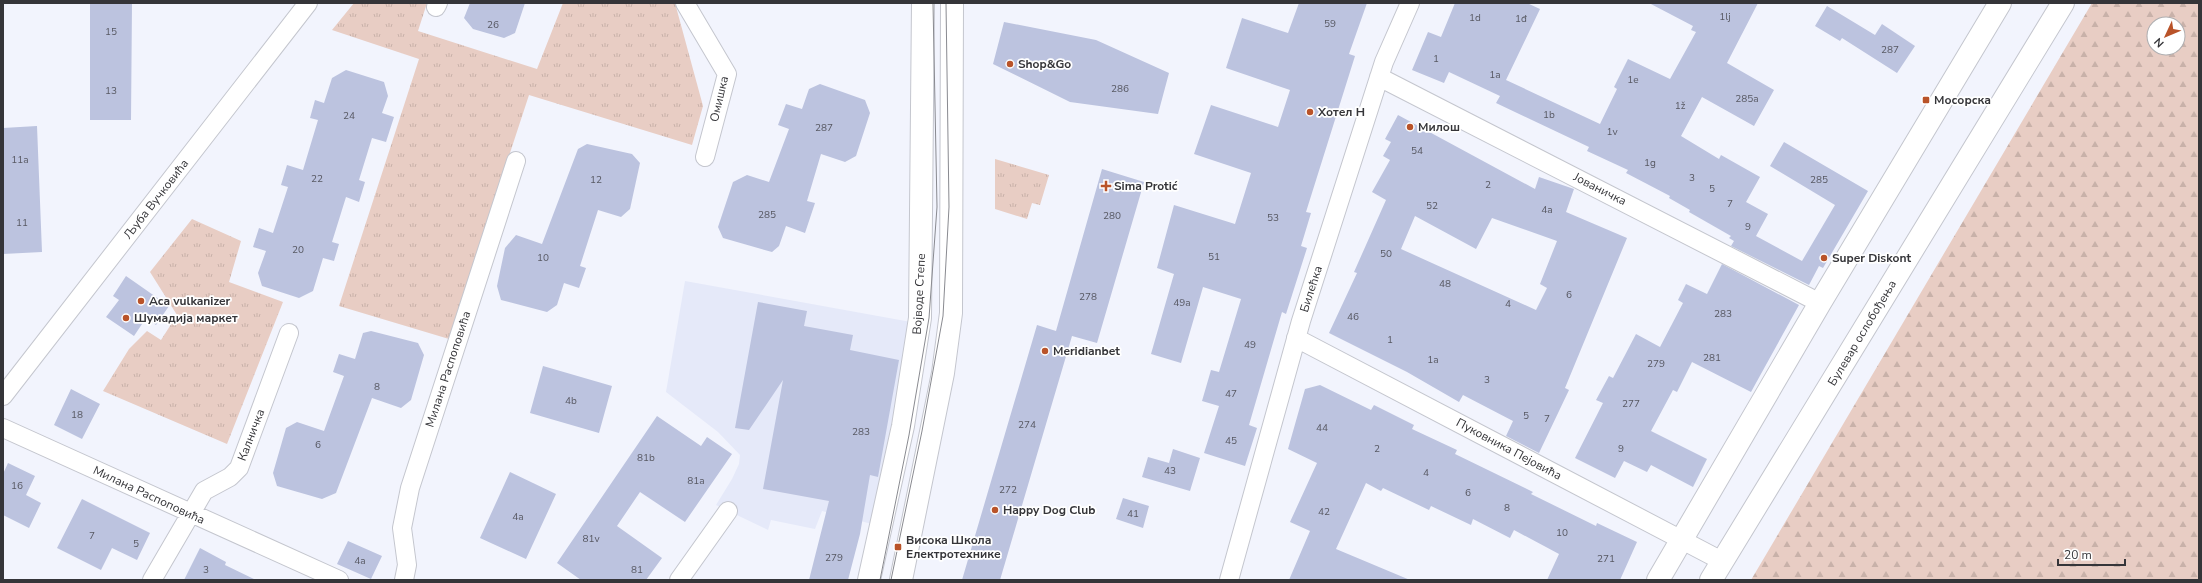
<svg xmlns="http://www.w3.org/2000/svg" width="2202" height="583" viewBox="0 0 2202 583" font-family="'Nunito Sans',sans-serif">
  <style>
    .built { fill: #e5e9f9 }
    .forest { fill: url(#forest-firs); fill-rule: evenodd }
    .park { fill: url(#park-tufts) }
    .building { fill: #bcc3df; fill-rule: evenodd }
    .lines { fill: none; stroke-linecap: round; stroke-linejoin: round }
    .minor-casing { stroke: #c4c6ce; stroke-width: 20 }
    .secondary-casing { stroke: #c4c6ce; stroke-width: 24 }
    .minor { stroke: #fff; stroke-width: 18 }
    .secondary { stroke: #fff; stroke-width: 22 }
    .tram { stroke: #898a90; stroke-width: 1 }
    .poi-dot { fill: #b95329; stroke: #fff; stroke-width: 1.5 }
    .labels { text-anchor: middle; stroke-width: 3.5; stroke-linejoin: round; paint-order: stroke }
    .number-label { font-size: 10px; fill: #575862 }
    .poi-label { font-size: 12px; font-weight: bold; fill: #353539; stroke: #fff; text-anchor: start }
    .street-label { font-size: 12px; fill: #353539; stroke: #fff }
  </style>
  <defs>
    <pattern id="forest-firs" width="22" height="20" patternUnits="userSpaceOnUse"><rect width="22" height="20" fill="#e8cdc4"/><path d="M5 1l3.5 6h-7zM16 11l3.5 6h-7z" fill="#c8b1a9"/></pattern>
    <pattern id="park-tufts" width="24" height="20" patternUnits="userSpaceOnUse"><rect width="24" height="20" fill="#e8cdc4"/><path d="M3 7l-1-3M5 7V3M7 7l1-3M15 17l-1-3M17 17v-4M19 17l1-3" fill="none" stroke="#c8b1a9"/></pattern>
  </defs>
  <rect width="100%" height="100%" fill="#f2f4fd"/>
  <path class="built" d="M685,281l226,41 -39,202 -50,-13 -7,18 -44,-9 -3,10 -52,-25 16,-26 7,-15 1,-9 -22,-23 -52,-40z"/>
  <path class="forest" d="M2092,3h107v577h-448zM2154,24h24v24h-24z"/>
  <path class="park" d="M354,3h73l-9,28 119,38 26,-66h112l28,103 -11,39 -163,-50 -80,244 -110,-33 80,-247 -87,-29z
    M995,159l54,16 -9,30 -8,-2 -5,16 -32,-10z
    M192,219l49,22 -12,41 54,20 -56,142 -124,-53 26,-42 18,-18 14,9 16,-25 -27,-43z"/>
  <path class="building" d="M90,3h42l-1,117h-41z
    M470,3h55l-10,30 -11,5 -31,-9 -9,-11z
    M1299,3h68l-18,51 6,2 -49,156 5,1 -10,33 6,2 -21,66 -4,-2 -33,113 8,3 -12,38 -41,-13 15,-47 -17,-5 9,-31 8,2 22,-73 -38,-12 -22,76 -30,-9 23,-80 -17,-6 17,-63 61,19 16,-51 -57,-19 17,-49 67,22 12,-37 -64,-22 16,-50 46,15z
    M1455,3h72l13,6 -34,71 94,44 17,-35 -3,-2 14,-28 42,20 26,-47 -5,-2 2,-4 -44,-23h109l-31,60 47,27 -20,36 -52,-29 -21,39 38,23 2,-4 39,22 -14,25 22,12 -12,22 46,25 33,-56 -65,-39 14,-24 84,49 -45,77 -4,-2 -10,19 -78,-39 3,-5 -5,-3 2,-2 -42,-24 1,-2 -21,-12 1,-2 -44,-23 2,-3 -41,-19 2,-4 -93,-44 4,-7 -51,-24 -5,11 -32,-13 16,-38 13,5z
    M1827,6l48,29 7,-11 33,22 -18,27 -55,-35 -2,3 -25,-15z
    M1004,22l92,18 73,33 -11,41 -88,-12 -77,-38z
    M346,70l38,12 4,14 -6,17 12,4 -8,25 -14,-4 -13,42 6,2 -6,20 -13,-5 -14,45 7,2 -5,17 -11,-3 -10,33 -14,7 -37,-12 -4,-13 8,-22 -13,-4 6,-19 14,5 15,-46 -7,-2 6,-20 16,5 15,-50 -8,-2 5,-18 9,3 8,-25z
    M820,84l45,16 5,13 -14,43 -11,6 -24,-8 -14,47 8,2 -10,30 -19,-7 -7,20 -7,6 -49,-14 -5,-11 15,-45 14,-7 22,7 20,-53 -11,-4 8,-21 16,5 7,-20z
    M1398,115l137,74 4,-12 35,12 -8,23 61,26 -62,150 4,2 -30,63 -33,-17 7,-15 -50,-26 -4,7 -52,-30 -78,-39 28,-60 -3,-1 32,-72 -14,-8 18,-32 -7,-4 8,-14 -6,-3zM1415,216l61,33 16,-31 65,23 -17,43 7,4 -11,22 -135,-61z
    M37,126l5,126 -39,2v-126z
    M587,144l45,10 8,9 -10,46 -9,8 -23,-7 -18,56 6,2 -7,20 -15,-5 -7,22 -10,7 -46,-12 -4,-14 8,-38 11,-13 26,9 36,-95z
    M1102,169l42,13 -47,161 -25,-7 -72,244h-38l75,-255 19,6z
    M1722,264l77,41 -48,87 -59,-30 -15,30 -4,-2 -22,41 56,28 -14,28 -42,-22 -4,7 -23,-11 -9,17 -40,-20 28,-55 -7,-3 13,-24 4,2 23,-44 24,13 23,-44 -5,-3 8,-16 21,10z
    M126,276l43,30 -13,19 -10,-7 -12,18 -28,-19 13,-17 -6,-4z
    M758,302l49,9 -3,15 49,9 -3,15 49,10 -21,117 -8,-2 -10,59 -12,46h-39l20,-79 -66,-12 20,-109 -34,50 -14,-2z
    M371,331l47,12 6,12 -13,45 -10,8 -29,-10 -36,95 -14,6 -45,-13 -4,-13 13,-45 11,-6 27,9 20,-55 -11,-4 6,-18 16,5 8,-26z
    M543,366l69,20 -13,47 -69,-20z
    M1320,385l51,25 3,-5 40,20 -2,4 45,21 -2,4 78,38 -2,2 65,32 1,-3 40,19 -17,38h-73l12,-26 -45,-24 -4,8 -37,-19 -2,6 -40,-19 -2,4 -46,-22 -2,3 -15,-8 -30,66 74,31h-121l21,-49 -20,-9 27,-59 -29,-14 17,-60z
    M71,389l29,15 -18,35 -28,-14z
    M657,416l44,30 6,-9 25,17 -47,68 -45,-30 -23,34 45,32 -16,22h-65l-24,-17z
    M1173,449l27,9 -10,33 -48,-14 6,-20 21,6z
    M8,463l27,13 -9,19 15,8 -12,25 -26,-13v-41z
    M510,472l46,22 -30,65 -46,-21z
    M1123,498l26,8 -6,22 -27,-9z
    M82,499l68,34 -13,27 -25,-12 -11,22 -44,-22z
    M348,541l34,15 -11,23 -34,-15z
    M200,548l26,14 -1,3 31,15h-72z"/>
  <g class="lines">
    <g class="minor-casing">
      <path id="minor" d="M685,3l42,71 -22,83
        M436,7l2,-4
        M1379,77l441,226
        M1296,338l426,223
        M3,396l305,-393
        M3,428l336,152
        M152,580l52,-89 26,-14 9,-9 50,-135
        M404,580l3,-15 -5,-37 8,-40 106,-327
        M679,580l49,-69
        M1229,580l72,-259 83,-259 26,-59"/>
    </g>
    <g class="secondary-casing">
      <path id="secondary" d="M869,580l34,-154 17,-108 3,-315
        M901,580l42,-207 8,-60 1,-310
        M1658,580l162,-277 180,-300
        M1711,580l352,-577"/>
    </g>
    <use href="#minor" class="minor"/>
    <use href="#secondary" class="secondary"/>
    <path class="tram" d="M880,580l29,-145 20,-117 8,-111 -4,-204
      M891,580l31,-149 21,-115 6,-109 -3,-204"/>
  </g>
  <g class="poi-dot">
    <circle cx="1010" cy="64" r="4"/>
    <rect x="1922" y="96" width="8" height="8" rx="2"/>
    <circle cx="1310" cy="112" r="4"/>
    <circle cx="1410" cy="127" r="4"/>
    <path d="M1104 180h4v4h4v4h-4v4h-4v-4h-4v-4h4z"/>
    <circle cx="1824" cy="258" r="4"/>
    <circle cx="141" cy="301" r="4"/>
    <circle cx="126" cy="318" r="4"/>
    <circle cx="1045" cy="351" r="4"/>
    <circle cx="995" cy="510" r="4"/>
    <rect x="894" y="543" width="8" height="8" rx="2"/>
  </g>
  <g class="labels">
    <g class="number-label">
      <text x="1725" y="20">1lj</text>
      <text x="1475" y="21">1d</text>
      <text x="1521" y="22">1đ</text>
      <text x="1330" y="27">59</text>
      <text x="493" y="28">26</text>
      <text x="111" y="35">15</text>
      <text x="1890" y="53">287</text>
      <text x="1436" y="62">1</text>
      <text x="1495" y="78">1a</text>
      <text x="1633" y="83">1e</text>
      <text x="1120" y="92">286</text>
      <text x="111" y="94">13</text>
      <text x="1747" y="102">285a</text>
      <text x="1680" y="109">1ž</text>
      <text x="1549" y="118">1b</text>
      <text x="349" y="119">24</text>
      <text x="824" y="131">287</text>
      <text x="1612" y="135">1v</text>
      <text x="1417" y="154">54</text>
      <text x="20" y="163">11a</text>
      <text x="1650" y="166">1g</text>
      <text x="1692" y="181">3</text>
      <text x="317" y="182">22</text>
      <text x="596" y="183">12</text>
      <text x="1819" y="183">285</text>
      <text x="1488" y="188">2</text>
      <text x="1712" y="192">5</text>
      <text x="1730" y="207">7</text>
      <text x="1432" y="209">52</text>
      <text x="1547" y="213">4a</text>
      <text x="767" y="218">285</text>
      <text x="1112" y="219">280</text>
      <text x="1273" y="221">53</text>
      <text x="22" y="226">11</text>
      <text x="1748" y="230">9</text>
      <text x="298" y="253">20</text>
      <text x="1386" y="257">50</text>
      <text x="1214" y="260">51</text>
      <text x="543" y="261">10</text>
      <text x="1445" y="287">48</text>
      <text x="1569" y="298">6</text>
      <text x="1088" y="300">278</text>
      <text x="1182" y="306">49a</text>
      <text x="1508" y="307">4</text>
      <text x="1723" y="317">283</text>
      <text x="1353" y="320">46</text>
      <text x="1390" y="343">1</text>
      <text x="1250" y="348">49</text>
      <text x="1712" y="361">281</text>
      <text x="1433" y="363">1a</text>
      <text x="1656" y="367">279</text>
      <text x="1487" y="383">3</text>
      <text x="377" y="390">8</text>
      <text x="1231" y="397">47</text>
      <text x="571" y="404">4b</text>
      <text x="1631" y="407">277</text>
      <text x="77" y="418">18</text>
      <text x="1526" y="419">5</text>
      <text x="1547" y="422">7</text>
      <text x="1027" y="428">274</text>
      <text x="1322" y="431">44</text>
      <text x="861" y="435">283</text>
      <text x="1231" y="444">45</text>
      <text x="318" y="448">6</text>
      <text x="1377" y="452">2</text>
      <text x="1621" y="452">9</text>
      <text x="646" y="461">81b</text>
      <text x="1170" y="474">43</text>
      <text x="1426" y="476">4</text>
      <text x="696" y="484">81a</text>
      <text x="17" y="489">16</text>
      <text x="1008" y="493">272</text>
      <text x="1468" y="496">6</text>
      <text x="1507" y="511">8</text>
      <text x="1324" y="515">42</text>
      <text x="1133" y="517">41</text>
      <text x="518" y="520">4a</text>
      <text x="1562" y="536">10</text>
      <text x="92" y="539">7</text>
      <text x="591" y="542">81v</text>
      <text x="136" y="547">5</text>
      <text x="834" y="561">279</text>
      <text x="1606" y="562">271</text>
      <text x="360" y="564">4a</text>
      <text x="206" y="573">3</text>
      <text x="637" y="573">81</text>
    </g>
    <g class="poi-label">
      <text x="1018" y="68">Shop&amp;Go</text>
      <text x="1934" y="104">Мосорска</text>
      <text x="1318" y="116">Хотел Н</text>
      <text x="1418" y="131">Милош</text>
      <text x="1114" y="190">Sima Protić</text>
      <text x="1832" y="262">Super Diskont</text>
      <text x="149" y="305">Aca vulkanizer</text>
      <text x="134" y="322">Шумадија маркет</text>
      <text x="1053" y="355">Meridianbet</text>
      <text x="1003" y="514">Happy Dog Club</text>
      <text x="906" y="544">Висока Школа<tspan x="906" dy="14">Електротехнике</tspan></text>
    </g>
    <g class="street-label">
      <text transform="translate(719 99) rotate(-77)" y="4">Омишка</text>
      <text transform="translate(1600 189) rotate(27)" y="4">Јованичка</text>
      <text transform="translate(156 199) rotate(-52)" y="4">Љуба Вучковића</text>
      <text transform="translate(1311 289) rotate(-72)" y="4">Билећка</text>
      <text transform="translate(919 294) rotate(-87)" y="4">Војводе Степе</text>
      <text transform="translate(1862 333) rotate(-59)" y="4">Булевар ослобођења</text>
      <text transform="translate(448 369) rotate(-72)" y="4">Милана Распоповића</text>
      <text transform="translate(251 435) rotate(-69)" y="4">Калничка</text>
      <text transform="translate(1509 449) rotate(28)" y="4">Пуковника Пејовића</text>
      <text transform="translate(149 495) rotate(25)" y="4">Милана Распоповића</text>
    </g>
  </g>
  <rect width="2202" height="583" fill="none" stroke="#353539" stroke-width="8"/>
  <g transform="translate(2166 36) rotate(226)"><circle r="19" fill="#ffffff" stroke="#aeaeb0"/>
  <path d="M0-3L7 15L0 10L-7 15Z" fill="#b95329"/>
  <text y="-6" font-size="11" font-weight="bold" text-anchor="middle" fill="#353539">N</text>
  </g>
  <path d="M2058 559v6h67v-6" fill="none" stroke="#353539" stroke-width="2"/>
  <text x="2064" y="559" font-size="12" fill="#353539" stroke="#ffffff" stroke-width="3" paint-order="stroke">20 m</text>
</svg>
